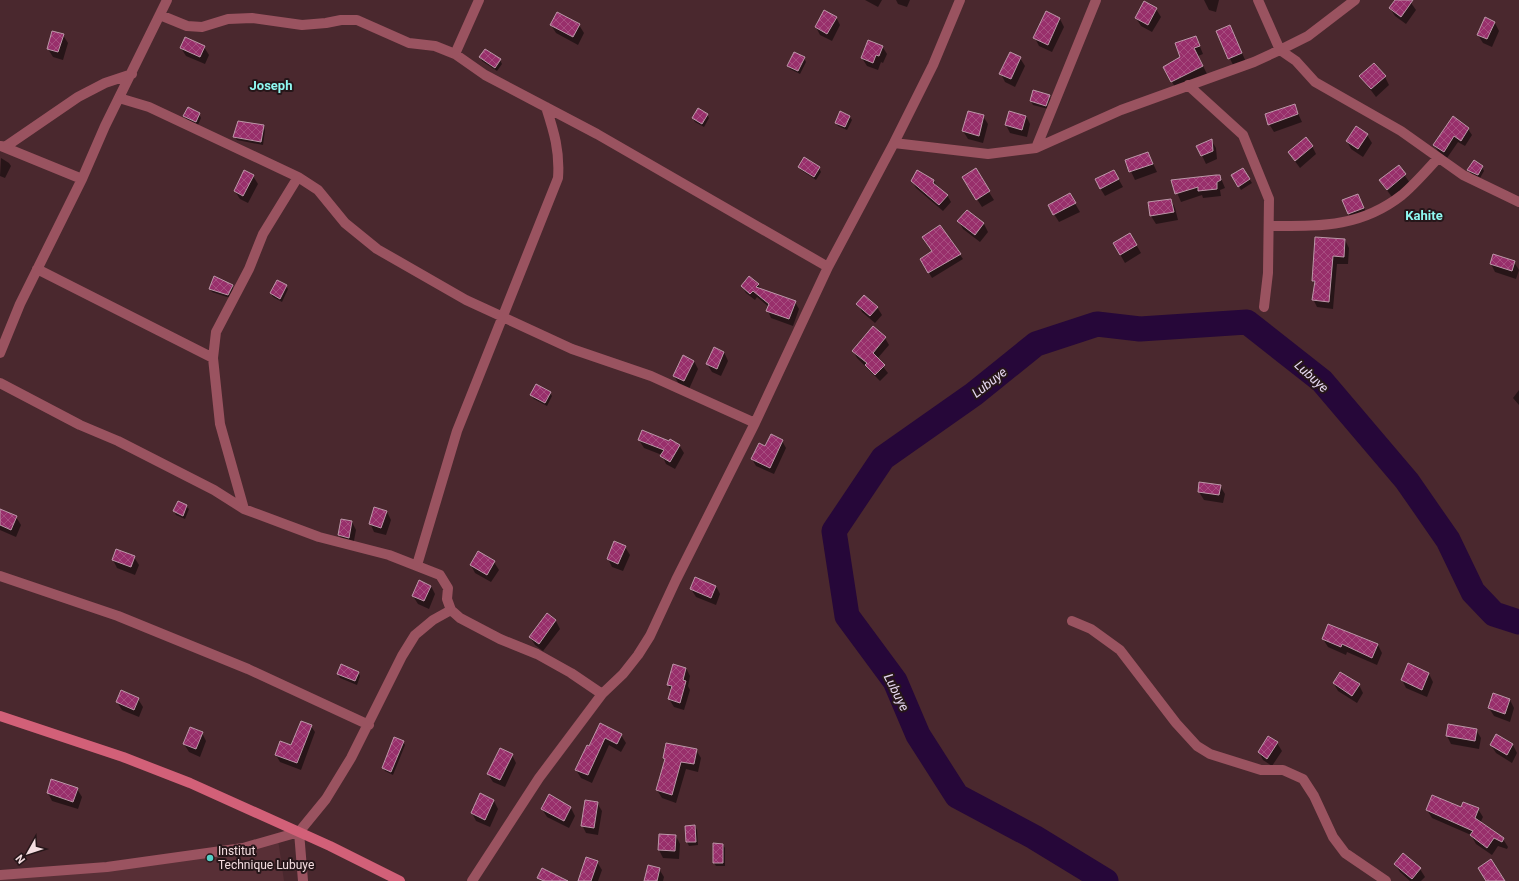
<svg xmlns="http://www.w3.org/2000/svg" width="1519" height="881" viewBox="0 0 1519 881" font-family="Roboto,sans-serif">
  <style>
    .built { fill: #582f36 }
    .shadow { fill: #0007 }
    .lines { fill: none; stroke-linecap: round; stroke-linejoin: round }
    .river { stroke: #260739; stroke-width: 25 }
    .building { fill: url(#building-cross-hatch); stroke: #bc97a8 }
    .street { stroke: #9a5360; stroke-width: 10 }
    .secondary { stroke: #d26078; stroke-width: 10 }
    .poi-dot { fill: #55cec6; stroke: #261619; stroke-width: 1.5 }
    .labels { text-anchor: middle; stroke-width: 4; stroke-linejoin: round; paint-order: stroke }
    .poi-label { font-size: 12px; fill: #f4dde0; stroke: #261619; text-anchor: start }
    .neighbourhood-label { font-size: 13px; font-weight: bold; fill: #90faf2; stroke: #261619 }
    .water-label { font-size: 13px; font-style: italic; fill: #e7d9f2; stroke: #261619 }
  </style>
  <defs>
    <pattern id="building-cross-hatch" width="8" height="8" patternUnits="userSpaceOnUse"><rect width="8" height="8" fill="#982f6b"/><path d="M0 0l8 8M0 8l8-8" fill="none" stroke="#a74d80"/></pattern>
  </defs>
  <rect width="100%" height="100%" fill="#4a282e"/>
  <path class="built" d="M278,839l6,42h-284v-3z"/>
  <path class="shadow" d="M865,0h17l-4,7z
    M896,0h14l-3,7 -9,-3z
    M1204,0h15l-3,12 -7,-2z
    M1396,0h13l7,10 -10,14 -11,-8 -5,-8z
    M1156,9l5,8 -9,15 -11,-6 -5,-8z
    M1047,12l13,7 4,8 -12,25 -13,-6 -4,-8z
    M836,17l4,8 -8,16 -12,-6 -4,-8z
    M1486,18l9,5 4,8 -7,16 -9,-4 -5,-8z
    M551,25h28l5,8 -6,12 -22,-12z
    M1217,32l17,3 12,27 -12,5z
    M63,35l5,8 -5,17 -10,-3 -5,-8z
    M1196,37l7,17 -5,2 9,18 -31,15 -12,-22 17,-9z
    M882,46l5,8 -4,9 -2,-1 -3,8 -11,-4 -5,-8z
    M204,47l5,8 -4,9 -19,-8 -5,-8z
    M480,57l20,3 2,4 -5,7 -15,-10z
    M804,58l2,4 -6,12 -10,-5 -2,-3z
    M1020,58l5,8 -10,21 -10,-5 -4,-8z
    M1360,76l25,1 4,8 -13,12z
    M1049,96l2,3 -3,10 -15,-4 -2,-4z
    M1294,105l8,17 -28,10 -5,-8z
    M199,114l2,4 -3,7 -11,-5 -3,-4z
    M707,115l2,3 -5,9 -9,-5 -2,-4z
    M849,116l3,4 -5,10 -9,-4 -2,-3z
    M983,116l5,8 -5,19 -15,-4 -5,-8z
    M1026,116l4,8 -3,13 -17,-4 -4,-8z
    M263,126l2,4 -2,15 -26,-5 -2,-3z
    M1468,129l4,6 -7,11 -7,-4 -11,16 -9,-7 -4,-6z
    M1367,135l5,8 -9,14 -12,-8 -4,-8z
    M1211,140l5,8 1,11 -11,5 -8,-17z
    M1312,146l4,8 -16,14 -11,-15z
    M1148,153l9,19 -22,8 -9,-19z
    M1,158l8,5 2,3 -6,12 -5,-2z
    M1398,166l12,17 -18,14 -12,-16z
    M799,167l20,1 2,4 -5,8 -15,-10z
    M1482,167l2,4 -4,7 -9,-4 -2,-4z
    M1243,169l9,14 -11,7 -8,-14z
    M975,170l19,30 -12,7 -14,-22z
    M1114,171l9,16 -18,9 -5,-8z
    M917,172l17,9 4,7 9,7 4,7 -8,9 -27,-23 -4,-7z
    M253,176l5,8 -10,19 -8,-4 -5,-8z
    M1220,176l5,12 -5,2 1,6 -18,2 -1,-3 -21,7 -9,-21z
    M1070,195l10,17 -21,10 -10,-16z
    M1358,195l10,21 -15,6 -4,-8z
    M1171,200l4,8 3,12 -22,4 -5,-8z
    M967,211l17,13 4,8 -8,10 -17,-13 -4,-8z
    M940,227l23,32 -31,19 -11,-19 12,-7z
    M1130,234l11,19 -16,10 -11,-19z
    M1345,240l4,8 -1,16h-11l-4,45 -16,-2 -4,-8 2,-14 -2,-4z
    M1514,262l5,8 -3,9 -21,-7 -4,-8z
    M758,285l4,5 33,12 4,7 -6,17 -22,-8 -3,-7 1,-4 -12,-10 -2,3 -9,-7 -4,-7z
    M232,286l2,4 -4,8 -18,-6 -2,-3z
    M286,286l2,3 -6,13 -9,-5 -2,-4z
    M858,304l19,3 5,8 -7,8 -13,-11z
    M873,328l12,10 4,7 -12,14 11,14 -8,8 -23,-23 -4,-7z
    M724,352l4,9 -7,15 -9,-4 -5,-8z
    M694,361l4,8 -9,20 -10,-5 -5,-8z
    M1519,390v15l-6,-7z
    M550,393l2,3 -5,10 -13,-7 -3,-4z
    M639,440l40,5 5,8 -9,16 -9,-5 -4,-9 -18,-7z
    M782,441l4,7 -12,26 -18,-8 -4,-7 13,-12z
    M1220,486l5,8 -2,9 -19,-3 -5,-8z
    M186,506l3,3 -4,10 -9,-4 -2,-4z
    M0,510l16,7 5,8 -5,12 -16,-7z
    M387,512l4,8 -5,15 -12,-3 -4,-9z
    M352,522l4,8 -3,16 -9,-3 -5,-8z
    M625,547l5,8 -7,16 -11,-4 -4,-8z
    M134,557l5,8 -4,10 -18,-7 -4,-8z
    M494,562l5,8 -8,12 -16,-9 -4,-8z
    M431,586l4,8 -6,15 -11,-5 -5,-8z
    M716,586l4,8 -4,11 -20,-8 -5,-8z
    M547,615l9,6 4,8 -17,22 -8,-6 -5,-8z
    M1329,625l49,20 4,8 -5,12 -30,-13 -1,3 -18,-8 -5,-8z
    M1408,665l21,9 4,8 -6,15 -21,-9 -4,-8z
    M686,668l4,8 -2,10 2,4 -6,20 -10,-3 -5,-8 3,-7 -4,-7z
    M358,672l2,4 -3,9 -17,-7 -2,-4z
    M1334,684l25,1 4,8 -6,10 -19,-12z
    M138,699l5,8 -4,10 -17,-7 -5,-8z
    M1510,700l4,8 -4,14 -16,-6 -5,-8z
    M601,724l20,11 5,8 -5,9 -12,-7 -17,38 -11,-5 -5,-8z
    M1448,725l28,5 5,8 -2,11 -28,-5 -4,-8z
    M311,726l4,6 -14,38 -21,-8 -4,-7 16,-8z
    M202,733l4,8 -6,16 -11,-5 -5,-8z
    M1496,736l17,9 4,8 -5,10 -16,-10 -5,-8z
    M403,742l2,3 -12,30 -8,-4 -2,-3z
    M1277,743l5,8 -10,15 -9,-6 -4,-8z
    M696,750l5,8 -3,14 -12,-3 -10,34 -14,-5 -5,-8 9,-29 -2,-3z
    M512,755l4,8 -11,24 -12,-5 -5,-8z
    M77,789l5,8 -4,12 -26,-8 -4,-8z
    M480,795l14,6 4,8 -8,18 -14,-6 -4,-8z
    M597,803l5,8 -4,24 -12,-2 -4,-8z
    M571,808l4,8 -6,12 -22,-11 -5,-8z
    M1461,808l17,1 5,8 -3,6 23,16 5,8 -1,2 -9,-3 -6,9 -16,-11 -5,-9 -39,-17 -5,-8z
    M695,826l2,4 1,15 -9,1 -2,-4z
    M676,836l4,8 -1,15 -16,-1 -4,-8z
    M723,845l2,3v18h-9l-2,-3z
    M597,862l5,8 -4,11h-18z
    M1395,864l25,5 5,8 -4,4h-11l-10,-9z
    M659,869l5,8 -1,4h-18z"/>
  <g class="lines">
    <path class="river" d="M1106,881l-72,-44 -77,-41 -39,-61 -23,-54 -48,-65 -13,-85 49,-73 91,-64 62,-50 61,-20 43,5 107,-7 75,59 85,100 41,59 25,52 21,22 25,8"/>
  </g>
  <path class="building" d="M1395,0h18l-12,17 -12,-9z
    M1144,1l13,7 -9,17 -13,-7z
    M824,10l13,7 -10,17 -12,-7z
    M1046,11l14,7 -12,27 -15,-7z
    M557,12l23,12 -7,13 -23,-12z
    M1485,17l10,5 -8,17 -10,-4z
    M1230,25l12,28 -14,6 -12,-28z
    M52,31l12,3 -6,18 -11,-3z
    M1196,36l4,10 -6,2 9,18 -32,16 -8,-15 17,-10 -5,-14z
    M185,37l20,9 -5,11 -20,-9z
    M868,40l15,6 -4,10 -3,-1 -3,8 -12,-5z
    M485,49l16,10 -6,9 -16,-11z
    M794,52l11,5 -7,14 -11,-5z
    M1010,52l11,5 -10,22 -12,-5z
    M1374,63l12,13 -15,13 -12,-13z
    M1033,90l17,5 -4,11 -16,-5z
    M1295,104l3,10 -30,11 -3,-11z
    M188,107l12,6 -4,9 -13,-6z
    M698,108l10,6 -6,10 -10,-6z
    M840,111l10,5 -5,11 -10,-4z
    M968,111l16,4 -5,21 -17,-5z
    M1009,111l17,5 -4,14 -17,-5z
    M1453,116l16,12 -8,13 -7,-5 -10,16 -11,-7z
    M238,121l26,4 -3,17 -28,-5z
    M1356,126l12,8 -10,15 -12,-8z
    M1306,137l7,9 -18,15 -7,-9z
    M1212,139l1,12 -12,5 -5,-10z
    M1148,152l5,12 -24,8 -4,-12z
    M804,157l16,10 -6,10 -16,-10z
    M1474,160l9,6 -5,9 -11,-5z
    M1399,165l7,9 -19,16 -8,-10z
    M976,168l14,23 -14,9 -14,-23z
    M1243,168l7,11 -12,8 -7,-12z
    M244,170l10,5 -11,21 -9,-5z
    M917,170l17,10 -1,3 15,12 -9,10 -28,-24z
    M1114,170l5,9 -19,10 -5,-10z
    M1216,175h4l1,5 -4,2v7l-19,2v-4l-23,7 -4,-14z
    M1070,193l6,10 -23,12 -5,-10z
    M1358,194l6,14 -16,6 -6,-14z
    M1171,199l3,13 -24,4 -2,-14z
    M967,210l17,13 -9,12 -18,-14z
    M940,225l21,29 -33,19 -8,-14 12,-8 -10,-14z
    M1130,233l7,12 -17,10 -7,-12z
    M1315,237l30,2 -1,18 -11,-1 -4,46 -17,-2 3,-19h-3z
    M1493,254l22,7 -3,10 -22,-7z
    M214,276l19,9 -5,10 -19,-6z
    M749,276l10,8 -3,3 40,14 -7,18 -23,-8 3,-7 -16,-13 -3,3 -9,-8z
    M277,280l10,5 -7,14 -10,-6z
    M864,295l14,12 -8,9 -14,-12z
    M873,326l13,11 -13,16 12,12 -10,10 -10,-10 2,-2 -15,-12z
    M714,347l10,5 -7,17 -11,-5z
    M683,355l11,6 -10,20 -11,-5z
    M536,384l15,8 -6,11 -15,-8z
    M642,430l27,11 1,-2 10,6 -10,17 -10,-6 4,-6 -26,-10z
    M771,434l12,6 -13,28 -19,-9 8,-16 6,3z
    M1199,482l22,3 -2,10 -21,-3z
    M178,501l9,4 -4,11 -10,-5z
    M374,507l13,4 -6,17 -12,-4z
    M0,509l17,7 -6,14 -11,-5z
    M341,519l11,2 -3,17 -11,-3z
    M614,541l12,5 -8,18 -11,-5z
    M116,549l19,7 -4,11 -19,-7z
    M478,551l17,10 -8,14 -17,-10z
    M695,577l21,9 -5,12 -21,-9z
    M419,580l12,6 -7,15 -12,-5z
    M547,613l9,7 -17,24 -10,-7z
    M1328,624l50,20 -6,14 -30,-14 -1,3 -19,-8z
    M1408,663l21,10 -7,17 -21,-10z
    M341,664l18,8 -4,9 -18,-7z
    M673,664l13,4 -3,12 3,1 -6,22 -12,-4 4,-13 -5,-1z
    M1340,672l20,12 -8,12 -19,-13z
    M121,690l18,8 -5,12 -18,-8z
    M1493,693l17,6 -5,15 -17,-6z
    M301,721l11,4 -15,38 -22,-8 5,-14 11,4z
    M600,723l22,11 -5,10 -12,-6 -17,37 -13,-5 12,-25 2,1z
    M1448,724l29,5 -2,12 -29,-5z
    M190,727l13,5 -7,17 -13,-5z
    M1496,734l17,10 -6,11 -17,-10z
    M1268,736l10,6 -11,17 -9,-7z
    M394,737l10,4 -13,31 -9,-4z
    M666,743l31,6 -3,15 -13,-2 -9,33 -16,-5 9,-31 -2,-1z
    M500,748l13,6 -13,26 -13,-6z
    M51,779l27,9 -5,14 -26,-9z
    M480,793l14,7 -9,20 -14,-7z
    M549,794l22,13 -7,14 -23,-12z
    M1432,795l29,12 2,-5 16,6 -4,10 29,20 -2,4 -8,-4 -7,10 -17,-13 3,-4 -47,-21z
    M585,800l13,2 -4,26 -13,-2z
    M695,825l1,17h-10l-1,-16z
    M659,834l17,1 -1,16 -17,-1z
    M713,843l10,1v19h-10z
    M1403,853l18,15 -9,11 -18,-15z
    M586,857l12,4 -7,20h-13z
    M1491,859l14,22h-19l-8,-13z
    M648,865l12,3 -3,13h-13z
    M542,868l26,13h-24l-7,-3z"/>
  <g class="lines">
    <path class="street" d="M1258,0l22,50 16,11 19,21 86,49 62,44 56,27
      M160,15l27,11 15,1 26,-8 24,-1 50,7 24,-2 15,-3h16l52,23 26,3 20,8 30,21 112,59 231,133
      M455,54l24,-54
      M1188,85l55,50 26,64 -1,74 -4,34
      M119,98l30,9 149,70 20,13 27,33 32,26 89,51 106,49 79,27 104,47
      M894,143l94,11 48,-6 85,-38 133,-48 26,-12 28,-14 47,-36
      M1,146l81,33
      M5,147l73,-50 27,-14 27,-9
      M1036,148l60,-148
      M1269,226c50,0 91,2 133,-31 13,-11 25,-25 36,-37
      M37,269l176,89
      M0,353l20,-49 62,-125 23,-53 62,-126
      M0,383l80,42 38,16 96,49 30,19 75,28 70,18 51,20 8,13 -1,11 4,11 9,8 40,21 37,15 34,19 31,21
      M244,509l-24,-85 -7,-66 3,-26 33,-63 14,-35 35,-57
      M417,565l40,-134 101,-253c2,-27 -4,-46 -12,-71
      M0,576l118,40 130,53 121,56
      M1072,621l19,8 29,21 56,73 21,23 13,8 51,16h22l20,9 11,17 19,41 12,16 41,28
      M299,832l27,-33 25,-41 51,-102 13,-21 18,-15 18,-10
      M0,875l107,-8 136,-19 56,-16 4,49
      M472,881l67,-103 63,-84 21,-20 15,-19 12,-19 26,-56 79,-157 73,-156 66,-124 39,-78 27,-65"/>
    <path class="secondary" d="M0,716l123,41 67,26 140,63 70,35"/>
  </g>
  <circle class="poi-dot" cx="210" cy="858" r="4"/>
  <g class="labels">
    <g class="poi-label">
      <text x="218" y="855">Institut<tspan x="218" dy="14">Technique Lubuye</tspan></text>
    </g>
    <g class="neighbourhood-label">
      <text x="271" y="90">Joseph</text>
      <text x="1424" y="220">Kahite</text>
    </g>
    <g class="water-label">
      <text transform="translate(1312 376) rotate(42)" y="5">Lubuye</text>
      <text transform="translate(989 382) rotate(-38)" y="5">Lubuye</text>
      <text transform="translate(897 692) rotate(63)" y="5">Lubuye</text>
    </g>
  </g>
  <g transform="translate(28 853) rotate(231)" stroke="#261619" stroke-width="3" paint-order="stroke">
  <path d="M0-3L7 15L0 10L-7 15Z" fill="#f4dde0"/>
  <text y="-6" font-size="11" font-weight="bold" text-anchor="middle" fill="#f4dde0">N</text>
  </g>
</svg>
